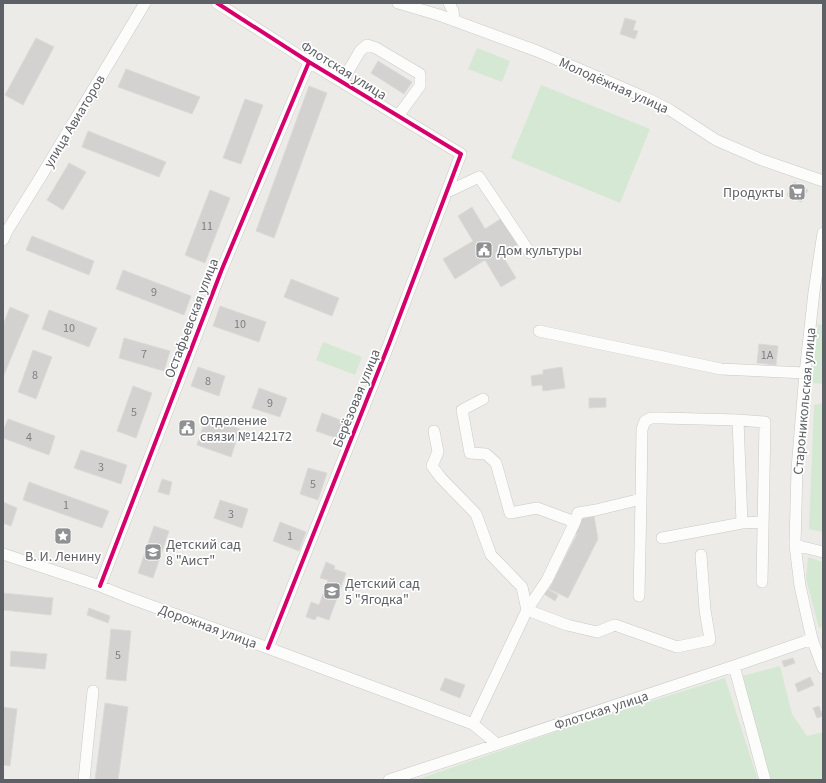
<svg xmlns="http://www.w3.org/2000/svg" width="826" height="783" viewBox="0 0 826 783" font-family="'Source Sans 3',sans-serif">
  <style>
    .green { fill: #d5e8d3 }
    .building { fill: #d3d2d0; stroke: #dcdad6 }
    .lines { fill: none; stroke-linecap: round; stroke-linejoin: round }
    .minor-casing { stroke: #c9c9c9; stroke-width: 12 }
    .minor { stroke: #fcfcfb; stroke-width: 11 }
    .cycleway-casing { stroke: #fff; stroke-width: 6 }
    .cycleway { stroke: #d6006c; stroke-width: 4 }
    .labels { text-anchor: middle; stroke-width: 3.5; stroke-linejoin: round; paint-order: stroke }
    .number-label { font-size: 12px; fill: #7c7e81 }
    .street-label { font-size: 14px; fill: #5d6065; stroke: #fff }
    .poi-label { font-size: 14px; fill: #5d6065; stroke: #fff; text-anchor: start }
  </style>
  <rect width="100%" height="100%" fill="#ecebe7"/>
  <path class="green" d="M477,48l33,13 -8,21 -34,-13z
    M541,85l109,44 -30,74 -109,-45z
    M818,324l5,1v59l-11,-1z
    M323,342l39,15 -7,18 -39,-15z
    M823,403v129l-14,-3 5,-124z
    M808,557l15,5v65l-4,1 -13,-49z
    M780,666l12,48 15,22 16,-4v48h-52l-29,-104z
    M725,678l33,102h-342l156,-54z"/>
  <path class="building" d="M625,18l11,3 -3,9 5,1 -3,8 -15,-5z
    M36,38l18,9 -31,58 -18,-10z
    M378,61l34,21 -8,12 -33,-21z
    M126,69l74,28 -8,17 -74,-27z
    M309,86l18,7 -53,145 -18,-7z
    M245,99l18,6 -22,59 -18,-6z
    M88,131l78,31 -7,15 -77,-30z
    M69,163l17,9 -23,38 -16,-10z
    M794,182l14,8 -7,12 -14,-7z
    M210,190l20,8 -25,65 -20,-8z
    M472,207l13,22 17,-11 16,26 -16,11 14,23 -15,9 -16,-27 -30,19 -12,-20 30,-18 -15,-25z
    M32,236l62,25 -5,14 -63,-25z
    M123,270l68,26 -7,19 -68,-26z
    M291,279l48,19 -7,18 -48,-19z
    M220,306l46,16 -7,20 -46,-16z
    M10,307l19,8 -26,62v-52z
    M49,310l48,18 -8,19 -47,-18z
    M124,338l46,13 -6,20 -45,-13z
    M759,344l19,2 -2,19 -19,-2z
    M33,350l19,7 -16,42 -18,-7z
    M198,367l27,9 -6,20 -28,-10z
    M562,367l3,21 -22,3 -1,-6 -10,1 -1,-10 12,-2v-4z
    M133,386l19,7 -16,45 -19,-7z
    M259,388l28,10 -7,19 -28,-9z
    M589,398h17v9l-17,1z
    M322,413l26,10 -6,17 -26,-9z
    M206,417l34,12 -9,28 -34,-12z
    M8,419l47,17 -6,19 -46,-17v-7z
    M81,450l46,15 -6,19 -47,-16z
    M308,468l19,5 -9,27 -18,-6z
    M162,479l10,3 -3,13 -11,-3z
    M29,482l80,29 -7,17 -79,-28z
    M220,500l28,9 -6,19 -28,-10z
    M3,502l14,6 -6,18 -8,-3z
    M594,516l4,23 -30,59 -19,-9 28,-55 -4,-2 4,-12z
    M280,522l26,10 -7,19 -26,-10z
    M154,526l15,5 -16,47 -15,-5z
    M326,562l9,4 -1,3 12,4 -17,47 -12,-4 -2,4 -9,-3 5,-15 8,3 9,-25 -8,-2z
    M547,589l11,6 -3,6 -11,-7z
    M3,593l50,5 -2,17 -48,-5z
    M89,608l21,8 -2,7 -21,-8z
    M111,629l20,2 -5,50 -20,-2z
    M11,651l36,3 -2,15 -35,-3z
    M793,658l2,5 -11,4 -2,-6z
    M810,677l4,8 -16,7 -3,-8z
    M445,678l20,7 -5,13 -20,-8z
    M105,703l23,4 -10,73h-23z
    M819,706l4,10 -6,2 -4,-10z
    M3,707l14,2 -7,57 -7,-1z"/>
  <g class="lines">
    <g class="minor-casing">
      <path id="minor" d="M217,3l92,59 152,92 -72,190 -121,304
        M398,3l41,12 98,36 107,46 26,13 46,30 46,20 61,21
        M449,3l4,8 1,9
        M342,82l18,-31 7,-6 9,3 44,26v12l-22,30
        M447,192l32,-15 51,76
        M823,233l-9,59 -9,81 -8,96 -2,76 5,41 12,53 11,29
        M3,240l4,-9 33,-53 105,-175
        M539,331l182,38 84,4
        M483,399l-21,11 8,43 16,1 10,9 14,50 27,-5 38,14
        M738,420l27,2 -3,160
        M434,431l4,21 -6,14 9,12 35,36 15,41 31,32 5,23
        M641,499l1,-70 3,-8 6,-3h11l76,2 4,103
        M662,538l80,-15 21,-1
        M795,545l28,7
        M3,554l97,32 27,11 141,51 205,76 24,20
        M100,586l122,-317 87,-207
        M527,610l20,-30 28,-58 3,-9 18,-3 45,-11 -2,97
        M734,666l31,114
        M473,724l54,-114 40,15 30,7 18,-7 62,22 33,-7 -5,-30 -4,-55
        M84,780l9,-89
        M389,780l345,-114 78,-27"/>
    </g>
    <use href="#minor" class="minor"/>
    <g class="cycleway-casing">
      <path id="cycleway" d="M217,3l92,59 152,92 -72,190 -121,304
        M100,586l122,-317 87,-207"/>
    </g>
    <use href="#cycleway" class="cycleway"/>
  </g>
  <defs>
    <g id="supermarket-square" transform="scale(0.9)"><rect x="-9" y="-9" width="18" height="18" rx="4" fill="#8f9192" stroke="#fff"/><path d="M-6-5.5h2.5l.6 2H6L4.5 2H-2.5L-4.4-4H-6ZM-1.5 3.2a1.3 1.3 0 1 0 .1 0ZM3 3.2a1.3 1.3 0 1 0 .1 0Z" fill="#fff"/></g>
    <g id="civic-square" transform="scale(0.9)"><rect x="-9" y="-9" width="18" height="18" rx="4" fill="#8f9192" stroke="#fff"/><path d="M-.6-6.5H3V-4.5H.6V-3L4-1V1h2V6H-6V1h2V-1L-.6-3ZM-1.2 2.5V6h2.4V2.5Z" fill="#fff"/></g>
    <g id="sight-square" transform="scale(0.9)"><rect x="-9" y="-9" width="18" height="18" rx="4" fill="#8f9192" stroke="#fff"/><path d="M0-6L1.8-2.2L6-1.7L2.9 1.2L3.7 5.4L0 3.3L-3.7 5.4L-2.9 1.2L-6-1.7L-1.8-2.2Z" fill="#fff"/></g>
    <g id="school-square" transform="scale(0.9)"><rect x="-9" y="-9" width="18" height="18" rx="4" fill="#8f9192" stroke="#fff"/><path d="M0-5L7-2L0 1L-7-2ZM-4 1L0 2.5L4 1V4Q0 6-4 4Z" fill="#fff"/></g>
  </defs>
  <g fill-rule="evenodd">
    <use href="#supermarket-square" x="797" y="192"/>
    <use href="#civic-square" x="484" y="250"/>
    <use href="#civic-square" x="187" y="428"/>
    <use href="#sight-square" x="63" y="536"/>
    <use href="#school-square" x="153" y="552"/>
    <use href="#school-square" x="332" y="591"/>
  </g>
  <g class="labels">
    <g class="number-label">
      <text x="207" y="230">11</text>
      <text x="154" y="296">9</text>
      <text x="240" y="328">10</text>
      <text x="69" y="332">10</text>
      <text x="144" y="358">7</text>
      <text x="767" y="359">1А</text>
      <text x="35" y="379">8</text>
      <text x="208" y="385">8</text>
      <text x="270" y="407">9</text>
      <text x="134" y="416">5</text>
      <text x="29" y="441">4</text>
      <text x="101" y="471">3</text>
      <text x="313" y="488">5</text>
      <text x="66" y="509">1</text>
      <text x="231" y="518">3</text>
      <text x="290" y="540">1</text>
      <text x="118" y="659">5</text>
    </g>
    <g class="street-label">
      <text transform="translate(344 70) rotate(32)" y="5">Флотская улица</text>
      <text transform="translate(614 85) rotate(24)" y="5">Молодёжная улица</text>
      <text transform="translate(74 121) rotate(-59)" y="5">улица Авиаторов</text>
      <text transform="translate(191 318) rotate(-69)" y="5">Остафьевская улица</text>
      <text transform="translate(356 398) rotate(-68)" y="5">Берёзовая улица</text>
      <text transform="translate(804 401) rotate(-85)" y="5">Староникольская улица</text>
      <text transform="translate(208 626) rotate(20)" y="5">Дорожная улица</text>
      <text transform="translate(601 710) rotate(-18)" y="5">Флотская улица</text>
    </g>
    <g class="poi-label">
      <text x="784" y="197" text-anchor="end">Продукты</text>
      <text x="497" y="255">Дом культуры</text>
      <text x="200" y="425">Отделение<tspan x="200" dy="16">связи №142172</tspan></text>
      <text x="166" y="549">Детский сад<tspan x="166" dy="16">8 "Аист"</tspan></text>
      <text x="63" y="561" text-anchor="middle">В. И. Ленину</text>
      <text x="345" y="588">Детский сад<tspan x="345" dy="16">5 "Ягодка"</tspan></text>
    </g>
  </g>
  <rect width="826" height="783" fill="none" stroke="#5d6065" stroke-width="8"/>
</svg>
